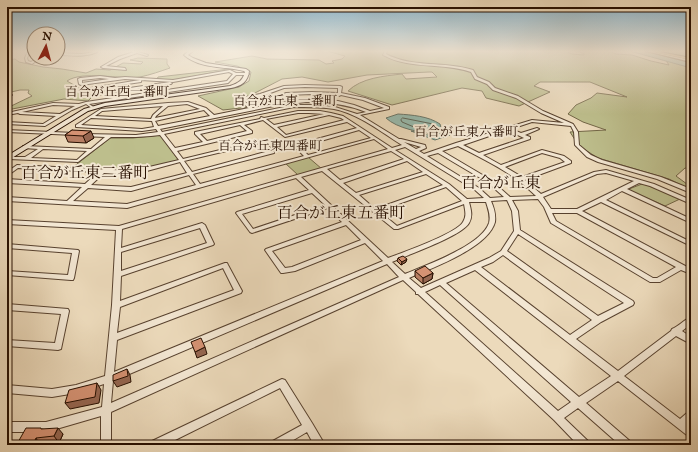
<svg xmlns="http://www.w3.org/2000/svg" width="698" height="452" viewBox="0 0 698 452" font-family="'IM FELL English','Noto Serif JP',serif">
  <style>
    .green { fill: #bdbe8c; stroke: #726646 }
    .water { fill: #99bbae; stroke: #6b7668 }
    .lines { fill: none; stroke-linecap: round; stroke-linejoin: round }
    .shore { stroke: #606557; stroke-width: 1 }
    .street-casing { stroke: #58422f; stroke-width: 2 }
    .secondary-casing { stroke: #270f00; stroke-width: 2 }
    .primary-casing { stroke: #270f00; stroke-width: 2 }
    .street { fill: #f3e7d3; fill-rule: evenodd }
    .secondary { fill: #f3e7d3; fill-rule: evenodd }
    .primary { fill: #e6bd7e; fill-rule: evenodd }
    .wall { fill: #b77e63; stroke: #270f00 }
    .shaded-wall { fill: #956650; stroke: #270f00 }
    .building { fill: #d59273; stroke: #270f00 }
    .labels { text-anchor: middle; stroke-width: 4; stroke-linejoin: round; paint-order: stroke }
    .far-quarter-label { font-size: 13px; fill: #270f00; stroke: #f3e7d3 }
    .quarter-label { font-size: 16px; fill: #270f00; stroke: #f3e7d3 }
  </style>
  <rect width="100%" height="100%" fill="#ecdabb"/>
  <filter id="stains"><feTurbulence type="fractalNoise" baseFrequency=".005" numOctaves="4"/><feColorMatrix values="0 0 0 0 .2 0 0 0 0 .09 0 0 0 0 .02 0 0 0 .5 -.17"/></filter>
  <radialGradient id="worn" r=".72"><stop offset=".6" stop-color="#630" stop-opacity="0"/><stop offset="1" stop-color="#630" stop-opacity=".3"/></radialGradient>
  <path class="green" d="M327,51h238l7,3 12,1v-1l-6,-3h31l7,3 16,1 19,6 18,4 -4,-6 -14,-8h31l9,2v116l-6,-1 -9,8 15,11v3l-22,-11 -71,-21 -19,-12 -9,-14 36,-2 -23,-8 -15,-8 8,-9 15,-7 6,-5 30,4 -37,-15h-50l-6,4 16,6 -31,14 -33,-8 -4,-7 -20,-3 -70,17 -44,-14c13,-13 36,-15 54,-17l4,5 31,-2 -5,-5h-3l-62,3 -39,7 -26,-5 -20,2 -29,15 -3,13 -27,3 -25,-14 41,-9 10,-6 2,-9 -14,-6 -22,-4 37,-6 15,3 52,1 7,4 8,-1 -2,-2 10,-2 3,-3z
    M138,58l29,1v5l3,4c-9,3 -20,7 -30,9 -20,3 -57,-7 -73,4l26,15 -5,5 -24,-2 -57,11v-2l25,-12 -4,-3 1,-3h-9l-13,3v-33l8,-1 4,3 24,5 19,2 24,4 10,-4 14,1 13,-7 18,1 2,-2 -13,-2z
    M229,69h4l-60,11 -16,-1 1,-2z
    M161,135l18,26 -46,11 -61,-4 38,-30h23z
    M308,157l14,12 -24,6 -13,-12z
    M642,184l5,1 33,14 -15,7 -34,-15 -2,-2z"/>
  <path class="water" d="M630,51h15l46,12v5z
    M398,114c14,1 30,2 42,10l1,4 -3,5 12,2 -15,5 -24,-9 17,4 9,-2c-14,1 -41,-5 -51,-15z"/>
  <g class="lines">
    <path class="shore" d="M403,118l30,6 4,3 -2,7 -2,1 -31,-13 -1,-2z"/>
    <g class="street-casing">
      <path id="street" d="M28,51h2l-3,7 1,3 3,1 6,-4h3l-8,6 -6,-2 -1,-4z
        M93,51h2l2,1c-12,6 -26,3 -39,3v-2l24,1 12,-2z
        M132,51h3l13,4 -1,1 -10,-3 -17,6 -14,7 19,2 1,2 -23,-2 -2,-1 17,-10 16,-5z
        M385,51h2l-1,3c26,14 59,7 87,16l4,7 12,5 6,6 23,8 25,15 30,13 5,8 1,13 12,10 11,5 59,17 30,12v4l-34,-14 -59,-17 -11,-5 -12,-12 -1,-13 -3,-6 -39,-4 -21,7 10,4 16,-5 2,1 -14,6 5,2v2l-47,16 18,10 41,-15 22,6 7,5v2l-46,17 16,14 53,-22 12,-2 48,14 37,16v4l-41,-18 -11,-3 -12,6 64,30v4l-69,-32 -16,9 85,42v4l-90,-44 -19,9 109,58v5l-10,-4 -21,12h-10l-99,-59 -7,-16 -6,-8 -26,1 6,11 2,19 113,71 1,2 -1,2 -32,17 -25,17 42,32 53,-40 1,-2c7,-3 12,-9 19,-12v7l-9,7 9,6v7l-15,-8 -52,40 56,43 8,-7 3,-1v11l-3,3 3,2v11l-3,-2 -70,-55 -32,22 45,39 1,3h-12l-42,-37 -14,10 25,24 1,3h-12l-24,-25 -136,-126h-2v-2l-13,-12 -292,132v33h-10v-29l-55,16h-39v-10h39l56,-15 2,-23 -28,9 -24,4 -45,-4v-8l45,4 24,-4 29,-9 7,-71 4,-75 -109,-6v-4l112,6 269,-77 -14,-10 -247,69 -120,-7v-4l60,4 15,-14 -75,-4v-4l78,5 13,-12 -80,-4 -11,8v-4l10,-7 115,6 47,-11 -19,-25 -9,1 -15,1h-25l-33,25 -69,-3h-2v-2h18l13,-8 -15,-1v-2h2l66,3 14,-12 -23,-1v-2h2l52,1 22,-3 -2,-3 -14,2 -66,-4v-2l25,-16 67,-6 20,-1 18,6 8,7 35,-7 -8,-6v-2l5,-3 14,-3 24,-8 21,-1 35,1 2,1 -1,6 24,5 24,9v2l-29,6 39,24h2l24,6 1,3 -7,3 5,3 32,-11 76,-23 32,3 -23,-10 -25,-15 -23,-8 -6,-6 -12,-5 -4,-7c-29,-10 -61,-2 -88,-17zM305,87l33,1v5l-26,-1 -26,1 -2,1 2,1 26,-1 25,1 2,1 2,-1 22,5 21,8 -14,3 -16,-6 -16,-4 -16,-1 -32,1 -37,7 -9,-7 4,-2 14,-3 22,-8zM306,102c21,0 40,2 60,10l-9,2 -22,-7 -20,-2h-21l-132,27 -2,-3 114,-23zM187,104l13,5 -45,9 1,-2 12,-10zM163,106l-10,9 -2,4 -56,-3 7,-5zM294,107c13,0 27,0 40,2 25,5 47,23 68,36l-10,3 -49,-32 -12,-3 -11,-2h-22l-34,7 -3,-1 -1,2 -65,13v2l8,8 -28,6 -11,-14zM204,110l6,6 -52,10 -3,-5zM298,113h11l15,1 -50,11 -8,-6zM329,115l12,3 3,2 -58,15 -9,-8zM91,118l61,3 2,6 -12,2 -61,-4zM263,120l22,17 62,-15 10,6 -62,17v2l9,9 -104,28 -7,-10 81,-21v-1l-11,-12h-2l-78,19 -6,-8 75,-18v-2l-8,-6zM240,125l7,6 -40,10 -7,-7zM359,130l12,8 -63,17 -8,-8zM507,130l17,8 -45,15 -16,-8zM404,142l17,5 -5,2zM260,143l9,8 -77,21 -8,-11zM458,146c29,15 55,27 78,50l-26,1 -19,-17 -49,-29zM405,147l70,43 9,8 -17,1 -18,-15 -54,-34zM43,149l44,2 -10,9 -46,-2zM391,151l13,8 -64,21 -13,-11zM438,153l49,29 17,15 -14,1 -11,-10 -52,-32zM542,153l18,5 5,4 -43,15 -17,-10zM407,161l16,11 -67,21 -13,-10zM180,162l7,11 -56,14 -40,-2 13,-12 28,2zM322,171l72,58h4l66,-25c1,6 3,12 -1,18 -6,11 -61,31 -75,36l-87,-81zM606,173l28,8 -57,28h-26l-8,-12 54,-23zM426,174l17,11 -68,24 -16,-14zM189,175l7,10 -69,19 -54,-3 15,-13 43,3zM296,178l13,12 -72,22 -1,1 14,19 2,1 76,-25 14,14 -76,27 -1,1 16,23h2l12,-2 70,-28 18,18 -269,111 3,-32 124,-47 1,-2 -14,-26 -1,-2h-2l-105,38 1,-25 92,-31 1,-1 -9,-19 -3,-2 -81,25 1,-19zM446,187l16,14 -65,25 -18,-15zM312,193l13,12 -72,24 -11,-15zM507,200l5,11 2,20 -13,20 -12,7 -68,30 -12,-10c23,-10 79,-30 86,-56 1,-8 -1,-14 -4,-21zM469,202h17c2,7 5,13 3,21 -8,23 -63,42 -84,51l-13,-12c15,-7 70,-26 77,-39 4,-7 2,-13 0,-21zM552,213h25l99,54 -19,11h-4l-97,-57zM346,225l15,15 -69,27 -7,1 -13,-17zM200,228l7,15 -86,28v-19zM518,234l106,69 -26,13 -91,-65zM503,255l89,65 -22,15 -89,-68 12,-5zM387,264l12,13 -288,126 2,-22zM223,268l11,22 -117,43 3,-26zM475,270l136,106 -32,21 -133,-114zM440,285l131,117 -13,9 -133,-119z
        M646,51h3l42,9v2z
        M683,51h8v2z
        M230,70l6,3h11l2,1 -2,1h-11l-8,8 -139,21 6,4 -2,1 -7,-5 -14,6 -27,16 -38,-2v-2l36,2 13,-8 -36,-2 -2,-1 -11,2v-2l46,-10 26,1 7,-2 141,-21 6,-7 -4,-2 -56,10 -48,-3 -44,6 -2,-1 -1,-5 2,-1 20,-2 15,2 10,-1 48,3zM100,78l9,1 -27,4v-3zM53,105l22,1 -15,8 -38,-2z
        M140,80h1v2l-48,7 -2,-1z
        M170,82l2,1 -1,1 -75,11 -2,-1 2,-1z
        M7,94l5,1 -5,1z
        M7,130l68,3 2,1 -2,1 -68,-3z
        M7,244l71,6 1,1 -5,27 -1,2h-2l-64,-5v-4l61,4 4,-22 -65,-5z
        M7,304l61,5 1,2 -8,38 -3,1 -51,-4v-6l48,3 6,-29 -54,-4z
        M282,379l3,1 27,43 13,22h-11l-7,-13 -22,13h-15l1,-3 31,-17 -22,-37 -115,57h-16l1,-3z"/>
    </g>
    <g class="secondary-casing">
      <path id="secondary" d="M189,51h4l-5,4 5,3 13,5 40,6 3,2c-1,11 -8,15 -18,17l-126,18 -17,5 -81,50v-5l77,-47 21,-6 125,-17c9,-3 13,-6 15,-14l-1,-1c-20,-5 -44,-2 -60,-16z"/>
    </g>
    <g class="primary-casing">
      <path id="primary" d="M649,51h6l36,7v2z"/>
    </g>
    <use href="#street" class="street"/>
    <use href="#secondary" class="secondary"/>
    <use href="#primary" class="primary"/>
  </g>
  <path class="wall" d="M72,130l22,8 -8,5 -18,-1 -3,-7z
    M398,258l8,4 -5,3 -4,-4z
    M415,271l18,2 -1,6 -9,5 -8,-7z
    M42,429l21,5 -4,9 -19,2h-23v-1z"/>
  <path class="shaded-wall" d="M91,131l3,7 -8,5 -3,-7z
    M407,259l-1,3 -5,3 1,-3z
    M433,273l-1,6 -9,5v-6z
    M205,347l2,7 -10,4 -2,-6z
    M127,369l3,6 1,7 -14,5 -4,-6z
    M97,383l4,7 -2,13 -29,6 -5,-6z
    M58,428l5,6 -4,9 -5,-7z
    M36,438l4,7h-6l-1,-1z"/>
  <path class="building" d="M72,130l19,1 -8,5 -18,-1z
    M403,256l4,3 -5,3 -4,-4z
    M425,266l8,7 -10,5 -8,-7z
    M201,338l4,9 -10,5 -4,-10z
    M127,369l1,7 -15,5v-6z
    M97,383l-2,14 -30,6 4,-13z
    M26,428h15v1l17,-1 -4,8 -18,2 -3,6h-16z"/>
  <linearGradient id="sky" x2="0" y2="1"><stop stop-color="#88b7d1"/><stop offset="0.45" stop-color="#f6eee0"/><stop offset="1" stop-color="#f6eee0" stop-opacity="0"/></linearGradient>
  <rect width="698" height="114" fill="url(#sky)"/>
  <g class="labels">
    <g class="far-quarter-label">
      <text x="117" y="96">百合が丘西一番町</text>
      <text x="285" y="105">百合が丘東一番町</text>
      <text x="466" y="136">百合が丘東六番町</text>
      <text x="270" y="150">百合が丘東四番町</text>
    </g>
    <g class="quarter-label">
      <text x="85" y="178">百合が丘東二番町</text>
      <text x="501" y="188">百合が丘東</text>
      <text x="341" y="218">百合が丘東五番町</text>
    </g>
  </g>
  <rect width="698" height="452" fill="none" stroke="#ecdabb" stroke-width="24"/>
  <rect x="8" y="8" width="682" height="436" fill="none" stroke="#270f00" stroke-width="2"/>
  <rect x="12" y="12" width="674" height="428" fill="none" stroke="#270f00"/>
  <g transform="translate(46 46) rotate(6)"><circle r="19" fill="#f3e7d3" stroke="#a1917f"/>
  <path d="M0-3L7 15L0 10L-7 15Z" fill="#8f2418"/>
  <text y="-6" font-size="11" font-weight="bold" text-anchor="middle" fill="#270f00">N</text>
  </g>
  <rect width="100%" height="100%" filter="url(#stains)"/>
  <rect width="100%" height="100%" fill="url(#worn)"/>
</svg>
